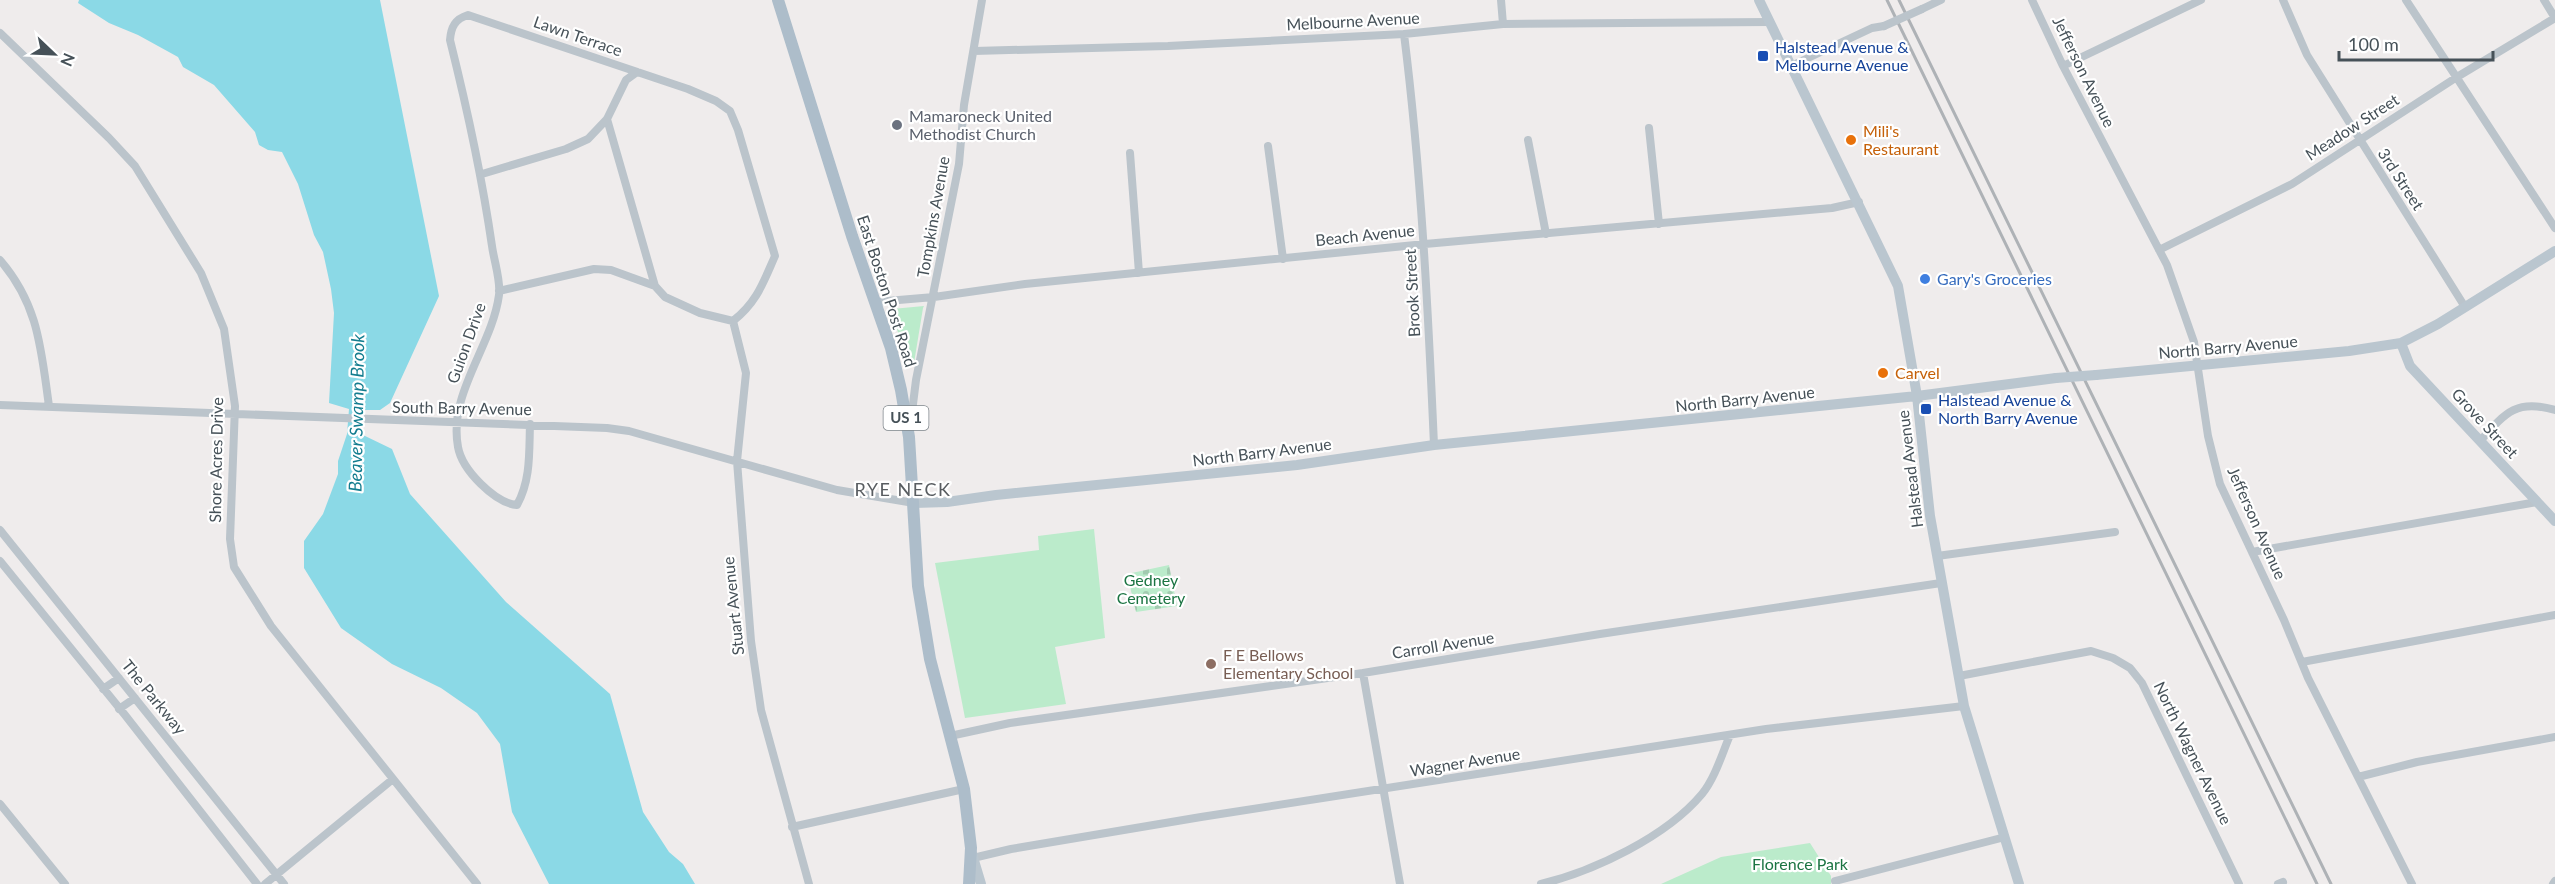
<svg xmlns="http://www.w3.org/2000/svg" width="2555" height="884" viewBox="0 0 2555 884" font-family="Lato,sans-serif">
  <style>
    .cemetery { fill: url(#cemetery-stones) }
    .green { fill: #bbebcb }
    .water { fill: #8bd9e6 }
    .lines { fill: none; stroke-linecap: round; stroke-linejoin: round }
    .street { stroke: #bbc4cb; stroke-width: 8 }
    .secondary { stroke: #bac6cf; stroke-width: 10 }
    .primary { stroke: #adbdca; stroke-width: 12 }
    .rail { stroke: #aeb2b6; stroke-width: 3 }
    .street-bridge { stroke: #bbc4cb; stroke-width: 8 }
    .secondary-bridge { stroke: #bac6cf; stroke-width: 10 }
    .transit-dot { fill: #1a4fb4; stroke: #fff; stroke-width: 2 }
    .worship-dot { fill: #6b7280; stroke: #fff; stroke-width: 2 }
    .food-dot { fill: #e8710a; stroke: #fff; stroke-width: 2 }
    .shop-dot { fill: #3f7fe0; stroke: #fff; stroke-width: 2 }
    .education-dot { fill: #8d6e63; stroke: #fff; stroke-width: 2 }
    .labels { text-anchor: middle; stroke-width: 4.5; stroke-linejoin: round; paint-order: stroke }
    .shield { fill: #fff; stroke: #7e858a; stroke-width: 1.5 }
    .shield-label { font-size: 15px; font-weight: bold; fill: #465158 }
    .street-label { font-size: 16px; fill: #465158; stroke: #fff }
    .transit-label { font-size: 16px; fill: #164399; stroke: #fff; text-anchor: start }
    .worship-label { font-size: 16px; fill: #5b616d; stroke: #fff; text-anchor: start }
    .food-label { font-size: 16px; fill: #c56008; stroke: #fff; text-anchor: start }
    .shop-label { font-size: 16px; fill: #366cbe; stroke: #fff; text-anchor: start }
    .park-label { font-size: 16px; fill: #1b7442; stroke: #fff }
    .education-label { font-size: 16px; fill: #785e54; stroke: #fff; text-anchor: start }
    .water-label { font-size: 18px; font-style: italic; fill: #147d8f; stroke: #fff }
    .neighbourhood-label { font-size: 18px; letter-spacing: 1.5px; fill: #595d61; stroke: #fff }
  </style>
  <defs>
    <pattern id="cemetery-stones" width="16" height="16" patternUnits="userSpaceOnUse" patternTransform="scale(1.5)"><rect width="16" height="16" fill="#bbebcb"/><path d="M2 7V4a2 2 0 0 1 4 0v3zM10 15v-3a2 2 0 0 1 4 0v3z" fill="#a2cbb0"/></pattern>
  </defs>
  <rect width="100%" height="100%" fill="#efecec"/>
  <path class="cemetery" d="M1169,565l8,41 -41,6 -9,-38z"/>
  <path class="green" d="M924,306l-1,2 -9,55 -9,-3 -13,-51z
    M1094,529l11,109 -50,9 11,57 -101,14 -30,-155 104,-13 -1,-14z
    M1810,843l21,33v8h-170l60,-27z"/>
  <path class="water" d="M79,0h301l59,296 -49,107 -10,7h-17v25l29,14 18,45 96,108 104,92 33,118 26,40 14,12 12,20h-146l-37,-72 -12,-68 -23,-31 -36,-25 -49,-24 -51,-36 -37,-60v-27l19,-27 15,-40v-13l9,-27 2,-25 -20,-6 5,-90 -3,-24 -8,-37 -9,-17 -16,-51 -16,-32 -14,-2 -9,-5 -4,-13 -41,-47 -31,-18 -5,-10 -40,-22 -29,-12 -31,-20z"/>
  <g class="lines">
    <path class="street" d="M1501,0l2,24
      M2032,0l31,66 104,199 27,77 14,94 12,48 64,136 24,58 104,206
      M2283,0l24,55 158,252
      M2406,0l149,228
      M1922,9l19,-9
      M0,33l109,105 26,28 66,107 23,56 11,77 -5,133 4,28 37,59 206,258
      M1404,34c17,136 24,273 30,411
      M974,51l194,-5 236,-12 99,-10 267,-2
      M1791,66l81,-38 12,-2
      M2063,66l138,-66
      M607,119l48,167
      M1649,128l10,96
      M1528,140l18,94
      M1268,146l15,113
      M1130,153l9,120
      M482,174l84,-25 22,-10 19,-20 19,-39 11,-8
      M2159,250l133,-66 165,-107 98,-59 -11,-18
      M0,260c39,45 41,90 49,146
      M499,291l95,-22 17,1 44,16 10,11 35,16 33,8
      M875,302l59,-5 91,-13 400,-40 407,-36 27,-6
      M733,321l13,52 -9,88 14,180 10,69 48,174
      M0,405l607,23 22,3 208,59 77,13
      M530,424c-1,28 1,56 -13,81 -22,-2 -55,-35 -59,-58 -10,-54 34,-100 41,-152 2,-14 -5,-34 -7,-49 -10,-69 -25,-138 -42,-206 1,-13 5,-21 18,-25l220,74 28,12 14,10 8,19 37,126c-12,27 -18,46 -42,65
      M910,428l6,-48 43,-216 5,-59 18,-105
      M2481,440c25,-28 36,-41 74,-30
      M0,530l284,354
      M2252,552l285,-50
      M1937,556l178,-24
      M0,561l125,154 132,169
      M2302,662l253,-47
      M1363,673l37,211
      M1959,676l132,-25 22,7 17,10 12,15 97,201
      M103,689l16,-11
      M119,709l16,-11
      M950,736l60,-13 353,-50 237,-39 341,-51
      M2358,777l59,-15 138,-25
      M0,804l65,80
      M792,827l172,-38
      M973,858l38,-9 190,-32 565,-88 198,-23
      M1835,881l170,-44
      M265,884l128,-105
      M1541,884c53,-13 125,-47 161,-90 13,-16 20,-40 28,-59
      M2278,884l5,-2
      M2553,884l2,-3"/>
    <path class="secondary" d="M1759,0l139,286 19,110 13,120 34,190 55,178
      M2401,343l9,23 145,155
      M2096,375l253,-24 52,-8 37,-19 117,-73
      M914,503l33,-1 49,-7 301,-30 137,-20 483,-49 139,-18
      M972,854l9,30"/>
    <path class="primary" d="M778,0l74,236 39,112 10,42 8,47 9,149 12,73 34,130 7,59 -2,36"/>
    <path class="rail" d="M1887,0l430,884
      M1899,0l432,884"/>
    <path class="street-bridge" d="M1884,26l38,-17"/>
    <path class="secondary-bridge" d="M2056,378l40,-3"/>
  </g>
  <g class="transit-dot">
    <rect x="1757" y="50" width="12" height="12" rx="3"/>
    <rect x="1920" y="403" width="12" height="12" rx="3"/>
  </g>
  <circle class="worship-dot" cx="897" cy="125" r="6"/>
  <g class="food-dot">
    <circle cx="1851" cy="140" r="6"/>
    <circle cx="1883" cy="373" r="6"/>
  </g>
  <circle class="shop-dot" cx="1925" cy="279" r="6"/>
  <circle class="education-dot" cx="1211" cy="664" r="6"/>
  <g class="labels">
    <rect class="shield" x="883.5" y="406" width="45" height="24" rx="4.5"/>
    <g class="shield-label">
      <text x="906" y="423">US 1</text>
    </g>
    <g class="street-label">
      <text transform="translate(1353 21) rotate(-3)" y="6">Melbourne Avenue</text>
      <text transform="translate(578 36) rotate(19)" y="6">Lawn Terrace</text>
      <text transform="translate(2084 72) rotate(64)" y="6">Jefferson Avenue</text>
      <text transform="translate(2352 127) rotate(-33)" y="6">Meadow Street</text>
      <text transform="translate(2401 179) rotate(57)" y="6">3rd Street</text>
      <text transform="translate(933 217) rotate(-80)" y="6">Tompkins Avenue</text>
      <text transform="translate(1365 235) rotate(-6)" y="6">Beach Avenue</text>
      <text transform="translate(887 291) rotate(72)" y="6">East Boston Post Road</text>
      <text transform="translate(1412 293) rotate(-93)" y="6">Brook Street</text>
      <text transform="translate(466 343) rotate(-70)" y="6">Guion Drive</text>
      <text transform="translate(2228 347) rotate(-5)" y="6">North Barry Avenue</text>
      <text transform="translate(1745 399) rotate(-6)" y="6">North Barry Avenue</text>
      <text transform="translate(462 408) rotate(1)" y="6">South Barry Avenue</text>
      <text transform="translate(2485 423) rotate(47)" y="6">Grove Street</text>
      <text transform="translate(1262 452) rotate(-7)" y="6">North Barry Avenue</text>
      <text transform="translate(216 460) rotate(-89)" y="6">Shore Acres Drive</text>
      <text transform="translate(1910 469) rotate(-97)" y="6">Halstead Avenue</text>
      <text transform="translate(2257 523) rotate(66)" y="6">Jefferson Avenue</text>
      <text transform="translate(733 606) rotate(-96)" y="6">Stuart Avenue</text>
      <text transform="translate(1443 645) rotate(-9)" y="6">Carroll Avenue</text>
      <text transform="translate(154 697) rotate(51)" y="6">The Parkway</text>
      <text transform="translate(2193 753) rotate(64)" y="6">North Wagner Avenue</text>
      <text transform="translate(1465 762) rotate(-9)" y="6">Wagner Avenue</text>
    </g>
    <g class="transit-label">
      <text x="1775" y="53">Halstead Avenue &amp;<tspan x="1775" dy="18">Melbourne Avenue</tspan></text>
      <text x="1938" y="406">Halstead Avenue &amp;<tspan x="1938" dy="18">North Barry Avenue</tspan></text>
    </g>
    <g class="worship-label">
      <text x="909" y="122">Mamaroneck United<tspan x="909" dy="18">Methodist Church</tspan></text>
    </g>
    <g class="food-label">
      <text x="1863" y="137">Mili's<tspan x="1863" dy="18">Restaurant</tspan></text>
      <text x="1895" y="379">Carvel</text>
    </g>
    <g class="shop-label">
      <text x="1937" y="285">Gary's Groceries</text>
    </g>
    <g class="park-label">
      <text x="1151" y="586">Gedney<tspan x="1151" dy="18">Cemetery</tspan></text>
      <text x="1800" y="870">Florence Park</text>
    </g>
    <g class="education-label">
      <text x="1223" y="661">F E Bellows<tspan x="1223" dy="18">Elementary School</tspan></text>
    </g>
    <g class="water-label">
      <text transform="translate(357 413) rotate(-89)" y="6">Beaver Swamp Brook</text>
    </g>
    <g class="neighbourhood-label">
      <text x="903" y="496">RYE NECK</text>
    </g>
  </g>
  <g transform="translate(54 54) rotate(113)" stroke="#ffffff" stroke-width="4.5" paint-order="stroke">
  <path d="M0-4.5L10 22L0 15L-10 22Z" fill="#465158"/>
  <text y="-9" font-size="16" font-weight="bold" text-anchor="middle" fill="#465158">N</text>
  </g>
  <path d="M2339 51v9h154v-9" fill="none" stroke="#465158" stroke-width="3"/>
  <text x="2348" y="51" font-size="18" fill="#465158" stroke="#ffffff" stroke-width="4.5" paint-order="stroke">100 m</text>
</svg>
